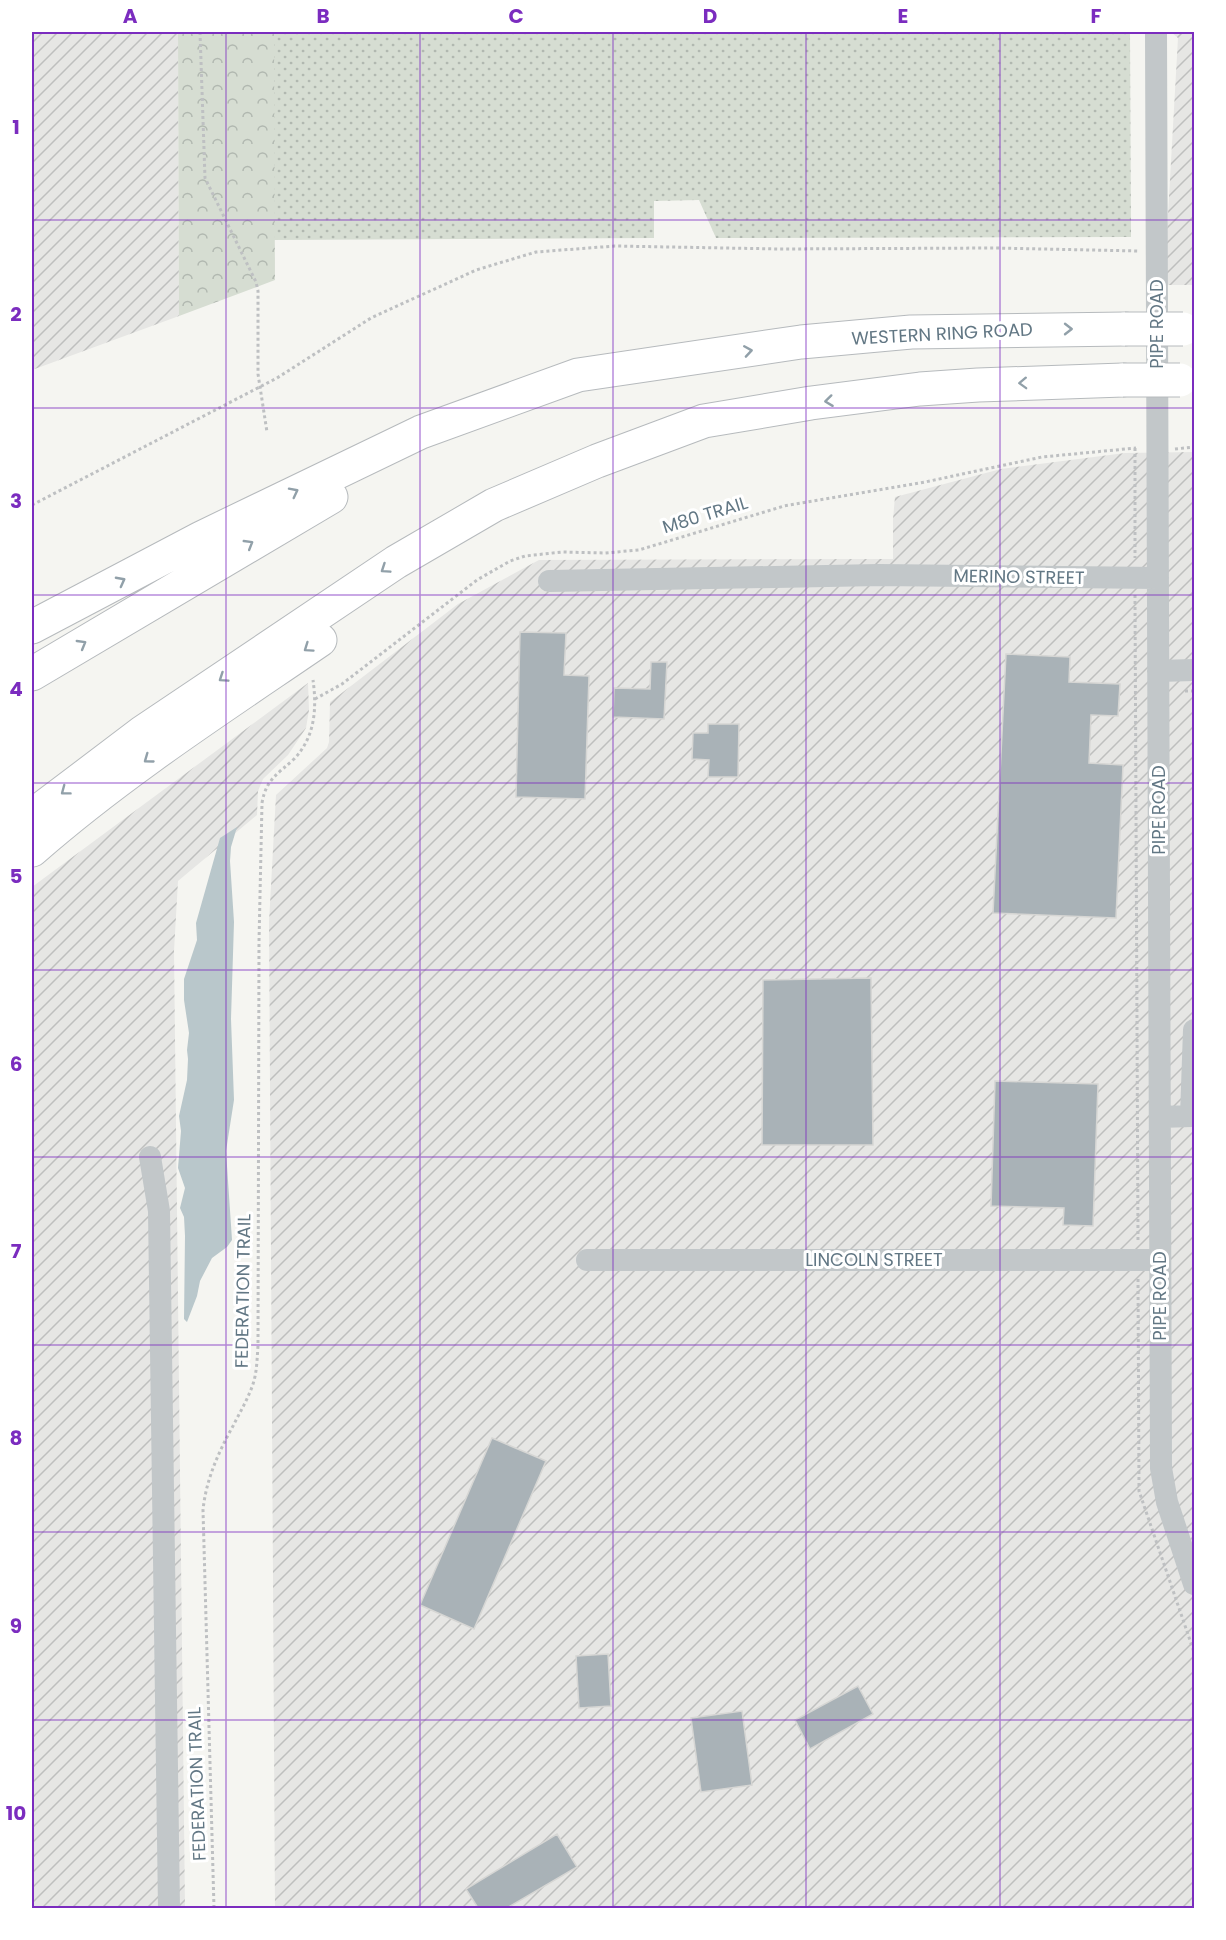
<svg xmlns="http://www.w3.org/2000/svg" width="1226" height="1940" viewBox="0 0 1226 1940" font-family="Poppins,sans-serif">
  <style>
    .industrial { fill: url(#industrial-furrows) }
    .grass { fill: url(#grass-dots) }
    .park { fill: url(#park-crowns) }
    .water { fill: #b9c7cb }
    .building { fill: #a9b2b7; stroke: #d6d6d4; stroke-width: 1.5 }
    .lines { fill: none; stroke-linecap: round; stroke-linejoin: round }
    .highway-casing { stroke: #b6babd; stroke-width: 35 }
    .path { stroke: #bec0c2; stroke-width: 3; stroke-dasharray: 3 3; stroke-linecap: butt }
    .minor { stroke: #c2c7c9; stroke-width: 22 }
    .highway { stroke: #fff; stroke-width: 33 }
    .highway-bridge-casing { stroke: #b6babd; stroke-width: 35; stroke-linecap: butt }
    .highway-bridge { stroke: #fff; stroke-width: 33 }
    .oneway { stroke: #91a0a9 }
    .grid { fill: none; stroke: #7b2cbf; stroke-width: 1.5; stroke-opacity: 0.55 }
    .labels { text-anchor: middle; stroke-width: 6; stroke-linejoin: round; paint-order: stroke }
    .street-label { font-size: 18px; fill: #627784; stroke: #fff }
    .neatline { fill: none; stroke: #7b2cbf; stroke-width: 2 }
    .grid-label { font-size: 20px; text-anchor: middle; font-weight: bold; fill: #7b2cbf }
  </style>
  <defs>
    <pattern id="industrial-furrows" width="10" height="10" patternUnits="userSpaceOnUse" patternTransform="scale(1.5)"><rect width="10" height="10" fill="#e6e6e4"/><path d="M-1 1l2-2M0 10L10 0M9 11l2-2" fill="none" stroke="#bebfbe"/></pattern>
    <pattern id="grass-dots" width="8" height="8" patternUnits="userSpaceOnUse" patternTransform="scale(1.5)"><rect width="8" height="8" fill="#d6ddd2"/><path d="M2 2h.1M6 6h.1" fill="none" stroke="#b1b8b0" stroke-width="1.8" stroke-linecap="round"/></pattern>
    <pattern id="park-crowns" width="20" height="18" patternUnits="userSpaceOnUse" patternTransform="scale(1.5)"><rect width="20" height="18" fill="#d6ddd2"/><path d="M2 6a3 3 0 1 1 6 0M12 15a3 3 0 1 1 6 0" fill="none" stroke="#b1b8b0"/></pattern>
  </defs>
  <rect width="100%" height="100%" fill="#f5f5f1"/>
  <path class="industrial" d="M32,32h146l1,284 -147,54z
    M1171,32h23v253h-30l14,-247z
    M1194,452v1456h-919l-6,-986 7,-127 51,-47 2,-6 1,-40 128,-98 81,-44 354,-1v-40l2,-22 106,-28 124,-16z
    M308,683l1,27 -3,18 -18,27 -25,24 -5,12 -1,24 -79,66 -4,70 11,957h-153v-1021z"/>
  <path class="grass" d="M274,32h856l1,205 -415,1 -17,-38 -45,1v37l-380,2z"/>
  <path class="park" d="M178,32h96l1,248 -96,36z"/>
  <path class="water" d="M237,827l-6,20 -1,14 4,61 -3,97 3,81 -8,51 6,89 -5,7 -15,11 -12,23 -3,15 -10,26 -3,-3 1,-83 -1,-19 -4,-9 5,-20 -7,-20 3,-37 -2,-15 8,-36 1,-21 -1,-9 2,-17 -5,-33v-21l13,-39 -1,-17 24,-85z"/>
  <path class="building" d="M520,632l46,1 -2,42 25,1 -4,123 -69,-2z
    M1006,654l64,3 -1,25 51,2 -2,32 -27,-1 -2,48 34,2 -7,153 -123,-5z
    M651,662h16l-3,57 -51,-2 1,-29 36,1z
    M708,724h31l-1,53h-30l1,-17 -17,-1 1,-26h15z
    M871,978l2,167h-111l1,-165z
    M995,1081l103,3 -5,142 -30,-1 1,-17 -73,-2z
    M492,1438l54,23 -72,168 -54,-24z
    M608,1654l3,52 -32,2 -3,-52z
    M858,1686l15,28 -63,35 -15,-29z
    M742,1711l10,74 -51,7 -10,-74z
    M557,1834l20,33 -70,41h-29l-12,-19z"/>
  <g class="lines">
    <g class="highway-casing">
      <path id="highway" d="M32,627l169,-89 220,-106 157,-57 223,-33 110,-10 214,-3
        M32,674l299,-177
        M32,816l111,-84 253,-170 98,-57 103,-44 107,-40 107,-18 109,-14 58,-4 145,-5
        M32,850c89,-78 190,-143 288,-210"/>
    </g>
    <path class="path" d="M200,32l5,146 51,104 2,9v83l9,58
      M1135,448v110
      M1175,449l19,-2
      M32,505l245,-127 94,-60 105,-48 60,-18 79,-6 165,3 214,-1 146,3
      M1135,595l3,647
      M1185,691h9
      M315,699l27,-15 135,-104 33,-19 15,-5 37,-4 43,1 34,-3 145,-44 141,-24 117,-25 94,-9
      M1138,1279l1,212 55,161
      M214,1908l-11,-398c3,-30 15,-57 30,-84 7,-14 15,-27 20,-42 4,-12 4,-25 5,-38l1,-404 3,-139c4,-24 16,-29 32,-44 21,-22 23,-50 19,-79"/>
    <path class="minor" d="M1156,32l5,1436 6,34 27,82
      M549,581l330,-6 279,3
      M1158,671l36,-1
      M1160,1117l31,-1 3,-86
      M150,1157l9,54 10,697
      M587,1260h573"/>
    <use href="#highway" class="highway"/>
    <g class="highway-bridge-casing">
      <path id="highway-bridge" d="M1125,329h58
        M1123,380h57"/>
    </g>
    <use href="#highway-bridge" class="highway-bridge"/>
  </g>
  <defs><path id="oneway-chevron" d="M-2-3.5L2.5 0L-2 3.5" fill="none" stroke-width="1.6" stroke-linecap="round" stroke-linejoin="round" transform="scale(1.5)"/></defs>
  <g class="oneway">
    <use href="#oneway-chevron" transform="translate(1068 329)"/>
    <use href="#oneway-chevron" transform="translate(748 351) rotate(-9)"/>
    <use href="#oneway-chevron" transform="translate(1023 383) rotate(178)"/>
    <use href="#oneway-chevron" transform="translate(829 401) rotate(173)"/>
    <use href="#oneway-chevron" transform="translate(294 492) rotate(-27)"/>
    <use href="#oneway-chevron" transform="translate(249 544) rotate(-31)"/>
    <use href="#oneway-chevron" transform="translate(385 569) rotate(146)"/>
    <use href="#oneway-chevron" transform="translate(121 581) rotate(-28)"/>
    <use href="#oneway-chevron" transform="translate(82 644) rotate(-30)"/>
    <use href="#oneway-chevron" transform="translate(308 648) rotate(145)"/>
    <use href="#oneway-chevron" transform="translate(223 678) rotate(146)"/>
    <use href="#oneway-chevron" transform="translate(148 759) rotate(144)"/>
    <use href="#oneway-chevron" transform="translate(65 791) rotate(143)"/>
  </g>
  <path class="grid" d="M226,32v1876M420,32v1876M613,32v1876M806,32v1876M1000,32v1876M32,220h1162M32,408h1162M32,595h1162M32,783h1162M32,970h1162M32,1157h1162M32,1345h1162M32,1532h1162M32,1720h1162"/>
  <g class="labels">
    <g class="street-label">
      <text transform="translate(1157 324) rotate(-90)" y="6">PIPE ROAD</text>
      <text transform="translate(942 334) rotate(-3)" y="6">WESTERN RING ROAD</text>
      <text transform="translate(705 515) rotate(-17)" y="6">M80 TRAIL</text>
      <text transform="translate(1019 577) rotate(1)" y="6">MERINO STREET</text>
      <text transform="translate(1159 810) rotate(-90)" y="6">PIPE ROAD</text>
      <text x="874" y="1266">LINCOLN STREET</text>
      <text transform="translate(243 1291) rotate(-89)" y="6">FEDERATION TRAIL</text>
      <text transform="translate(1160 1296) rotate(-90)" y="6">PIPE ROAD</text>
      <text transform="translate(197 1784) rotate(-92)" y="6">FEDERATION TRAIL</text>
    </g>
  </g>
  <rect width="1226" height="1940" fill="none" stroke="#ffffff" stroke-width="66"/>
  <rect x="33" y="33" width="1160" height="1874" class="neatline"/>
  <g class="grid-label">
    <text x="130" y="23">A</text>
    <text x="323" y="23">B</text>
    <text x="516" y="23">C</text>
    <text x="710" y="23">D</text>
    <text x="903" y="23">E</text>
    <text x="1096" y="23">F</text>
    <text x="16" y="134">1</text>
    <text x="16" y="321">2</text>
    <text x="16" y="508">3</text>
    <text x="16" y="696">4</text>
    <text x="16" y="883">5</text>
    <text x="16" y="1071">6</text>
    <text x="16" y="1258">7</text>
    <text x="16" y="1445">8</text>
    <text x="16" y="1633">9</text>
    <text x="16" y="1820">10</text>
  </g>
</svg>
